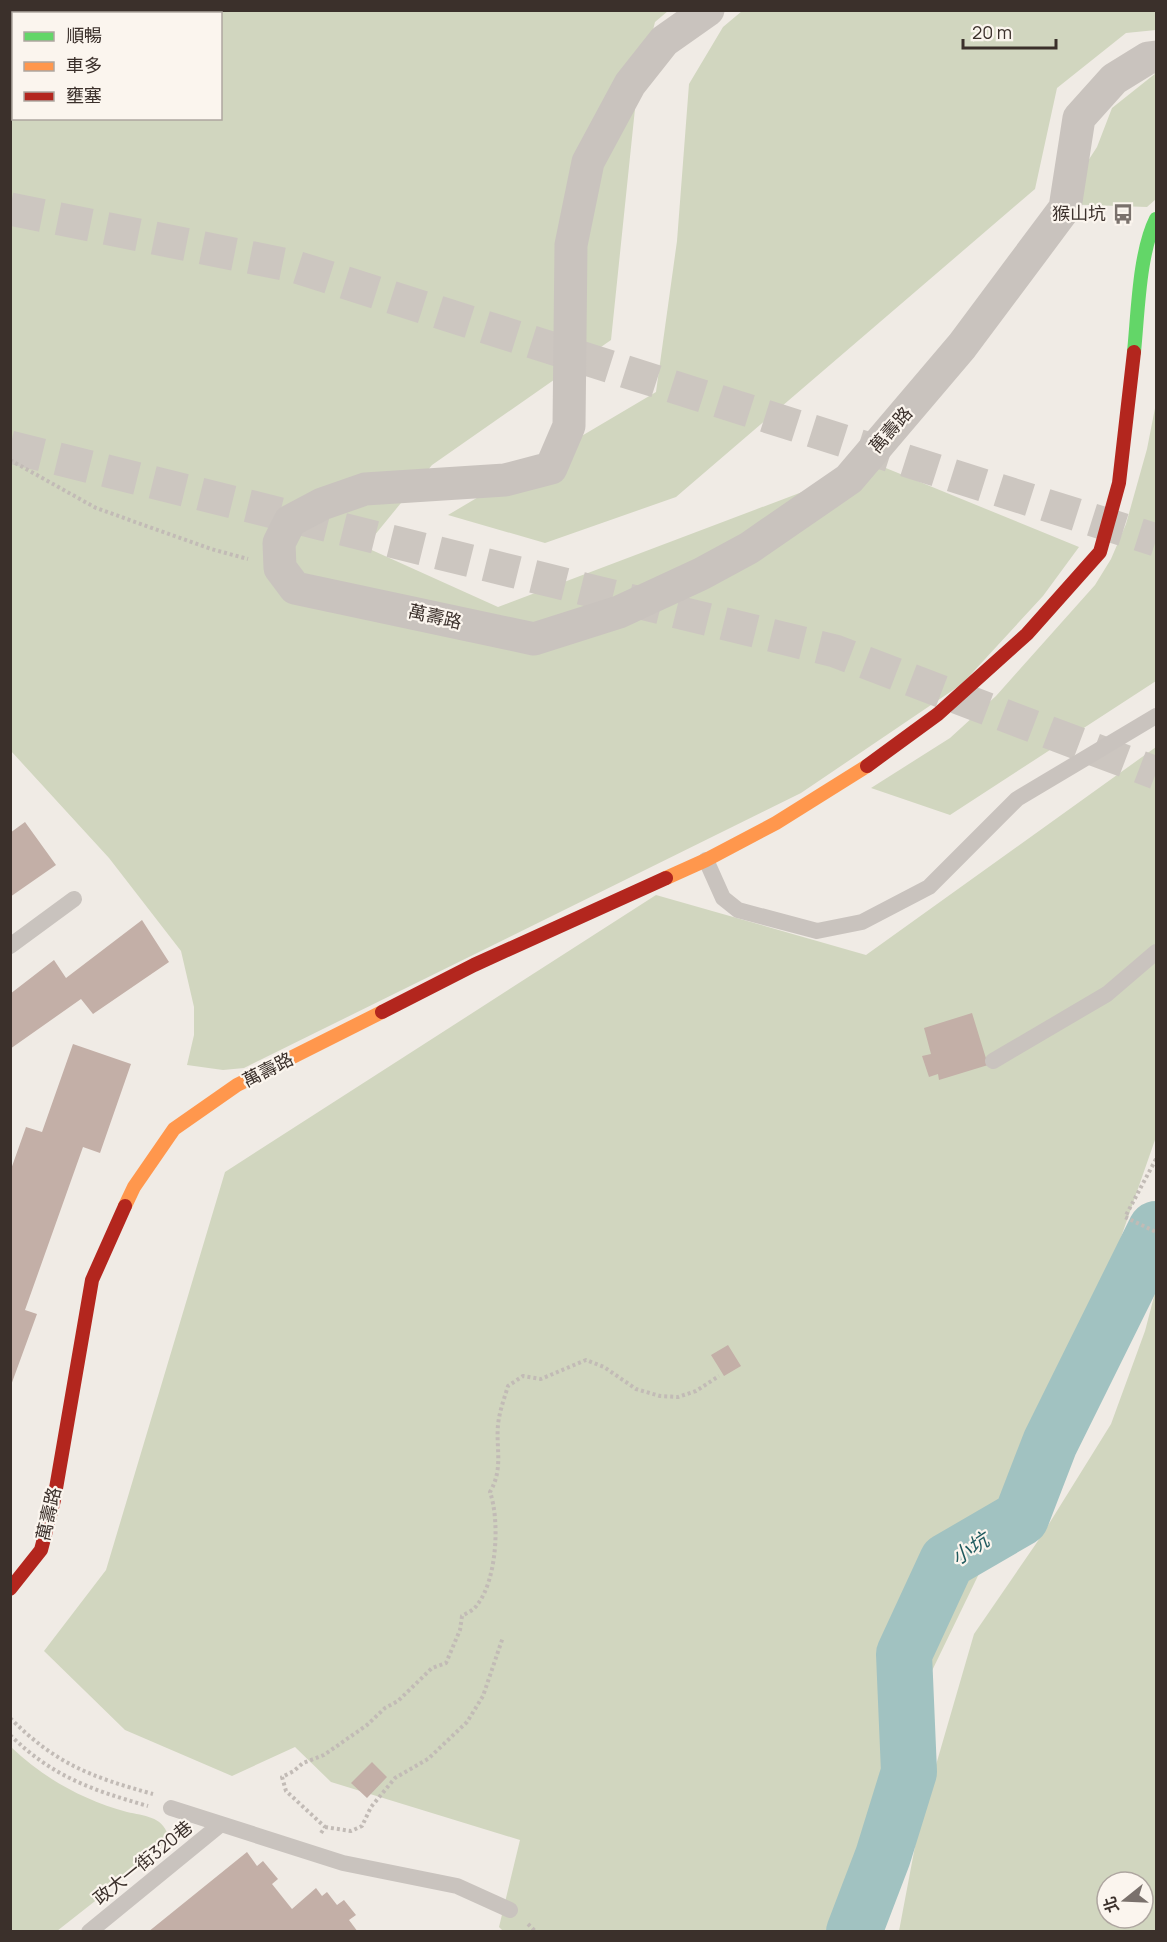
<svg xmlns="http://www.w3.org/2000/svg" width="1167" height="1942" viewBox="0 0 1167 1942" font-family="Manrope,'Noto Sans TC',sans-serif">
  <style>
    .green { fill: #d1d6bf; fill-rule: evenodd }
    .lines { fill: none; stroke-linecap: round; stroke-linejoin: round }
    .stream { stroke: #a1c2c1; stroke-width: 9 }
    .river { stroke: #a1c2c1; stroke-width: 56 }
    .building { fill: #c3afa7 }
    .highway-tunnel { stroke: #ccc6c0; stroke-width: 33; stroke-dasharray: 33 16; stroke-linecap: butt }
    .path { stroke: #c2bbb6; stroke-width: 4; stroke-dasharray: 3 3; stroke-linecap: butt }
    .lane { stroke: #c9c3be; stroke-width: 16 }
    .street { stroke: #c9c3be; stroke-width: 33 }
    .fast { stroke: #63d668; stroke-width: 14 }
    .slow { stroke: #ff974d; stroke-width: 14 }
    .jam { stroke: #b3261e; stroke-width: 14 }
    .labels { text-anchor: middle; stroke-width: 4.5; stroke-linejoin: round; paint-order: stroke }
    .poi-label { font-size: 18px; fill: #3b302b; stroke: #fbf5ee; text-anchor: end }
    .street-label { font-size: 18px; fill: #3b302b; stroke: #fbf5ee }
    .water-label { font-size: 20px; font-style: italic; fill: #1f5a5e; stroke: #fbf5ee }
  </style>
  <rect width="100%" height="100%" fill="#f0ebe5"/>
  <path class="green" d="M11,11h657l-13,11 -19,77 -25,241 -179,125 -67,82 133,60 378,-143 203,83 -36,49 -81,88 -161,109 -557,275 -21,2 -36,-5 7,-30v-28l-13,-56 -72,-93 -98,-107zM14,14h206v104h-206z
    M742,11h414v19l-30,3 -69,55 -22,101 -359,308 -131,46 -97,-28 208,-123 21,-151 12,-157 34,-57z
    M1156,73v126l-9,8 -87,-3 37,-57 15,-39z
    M1156,403v278l-206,134 -79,-27 79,-50 46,-42 99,-111 16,-26 15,-35 21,-75z
    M1156,747v390l-89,255 -170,351 -56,188h-338l-4,-4 21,-87 -189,-58 -36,-35 -63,29 -107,-46 -81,-79 62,-81 119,-398 431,-277 210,60z
    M1156,1289v642h-257l21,-111 54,-186 68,-99 69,-111 34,-93zM1107,1882h36v36h-36z
    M11,1747c32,31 72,53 116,65 17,4 35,4 41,23l-8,15 -103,81h-46z"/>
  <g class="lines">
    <path class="stream" d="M118,10l2,4
      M134,14l2,-4"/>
    <path class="river" d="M854,1932l29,-76 26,-84 -5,-118 43,-93 74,-43 29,-75 106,-214"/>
  </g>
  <path class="building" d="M25,822l31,43 -46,32v-64z
    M142,920l27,42 -76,52 -12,-15 -71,50v-55l44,-34 12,18z
    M972,1013l16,52 -49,15 -1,-6 -9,3 -7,-21 9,-2 -7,-26z
    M73,1044l58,20 -31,89 -17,-6 -58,163 12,4 -27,74v-216l16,-45 16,5z
    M728,1345l13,21 -17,10 -13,-21z
    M372,1762l15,15 -20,21 -16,-15z
    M247,1852l10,14 6,-5 15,18 -6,5 20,25 24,-21 6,8 5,-4 10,13 7,-5 12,15 -7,5 9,12h-210z"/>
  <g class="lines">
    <path class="highway-tunnel" d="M10,209l283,57 863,274
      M10,447l825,204 321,122"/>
    <path class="path" d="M10,460l86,48 115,41 37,10
      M1156,1159l-31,58 31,15
      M10,1718c46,46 81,59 143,76
      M10,1735c43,42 82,55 138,71
      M325,1827l26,4 11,-5 9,-19 24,-29 33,-19 39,-37 16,-26 20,-59
      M321,1833l4,-6 -39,-36 -4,-14 12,-6 9,-8 21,-8 43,-30 18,-17 13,-7 34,-33 14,-5 14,-33 2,-14c5,-3 12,-6 15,-11 20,-25 23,-84 13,-113 15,-26 4,-48 9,-74 2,-11 6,-22 9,-32l15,-10 18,3 45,-19 18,7 32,22 24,7 18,1 18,-6 23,-15
      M528,1924l8,8"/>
    <path class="lane" d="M706,860l17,38 15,12 79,21 45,-9 67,-35 88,-88 139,-83
      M10,946l64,-47
      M993,1061l114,-67 49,-42
      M171,1808l172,55 114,23 53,24
      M89,1932l132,-108"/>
    <path class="street" d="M708,10l-44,31 -34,43 -42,78 -17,83 -2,181 -18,42 -46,12 -140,9 -43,15 -32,17 -11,22 1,25 15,20 239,51 85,-27 82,-38 48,-26 100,-69 113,-133 103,-138 14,-90 35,-39 34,-21 8,-1"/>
    <path class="fast" d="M1134,352c4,-39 5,-99 22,-133"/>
    <path class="slow" d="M666,878l40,-18 70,-37 91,-57
      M125,1206l9,-19 40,-58 63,-44 145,-73"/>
    <path class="jam" d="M867,766l71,-52 89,-80 73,-82 19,-69 15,-131
      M382,1012l92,-47 192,-87
      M10,1589l31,-39 13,-50 38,-220 33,-74"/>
  </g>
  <defs>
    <g id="bus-bare" transform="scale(1.62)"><path d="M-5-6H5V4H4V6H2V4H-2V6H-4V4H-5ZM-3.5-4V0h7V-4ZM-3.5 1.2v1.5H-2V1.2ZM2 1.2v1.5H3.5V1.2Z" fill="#7a716c" stroke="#fbf5ee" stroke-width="2.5" paint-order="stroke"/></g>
  </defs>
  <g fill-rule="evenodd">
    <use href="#bus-bare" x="1123" y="214"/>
  </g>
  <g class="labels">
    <g class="poi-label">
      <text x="1106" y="220">猴山坑</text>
    </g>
    <g class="street-label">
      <text transform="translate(891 430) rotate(-49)" y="6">萬壽路</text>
      <text transform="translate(435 617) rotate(13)" y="6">萬壽路</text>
      <text transform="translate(268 1070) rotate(-27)" y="6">萬壽路</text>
      <text transform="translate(49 1514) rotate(-77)" y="6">萬壽路</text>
      <text transform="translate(143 1863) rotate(-39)" y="6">政大一街320巷</text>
    </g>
    <g class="water-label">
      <text transform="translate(970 1549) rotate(-33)" y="7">小坑</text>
    </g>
  </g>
  <rect width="1167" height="1942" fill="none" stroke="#3b302b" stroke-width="24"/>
  <rect x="12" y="12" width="210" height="108" fill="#fbf5ee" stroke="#aea6a0" stroke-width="1.5"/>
  <rect x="24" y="32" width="30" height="9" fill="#63d668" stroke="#aea6a0" stroke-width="1.5"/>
  <text x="66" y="42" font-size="18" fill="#3b302b">順暢</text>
  <rect x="24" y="62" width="30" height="9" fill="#ff974d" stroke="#aea6a0" stroke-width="1.5"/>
  <text x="66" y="72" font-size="18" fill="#3b302b">車多</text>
  <rect x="24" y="92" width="30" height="9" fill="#b3261e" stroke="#aea6a0" stroke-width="1.5"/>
  <text x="66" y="102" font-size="18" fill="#3b302b">壅塞</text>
  <g transform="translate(1125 1900) rotate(252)"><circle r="28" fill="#fbf5ee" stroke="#aea6a0" stroke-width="1.5"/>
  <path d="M0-4.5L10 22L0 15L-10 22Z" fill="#7a716c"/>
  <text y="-9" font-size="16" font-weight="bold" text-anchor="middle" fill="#3b302b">北</text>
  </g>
  <path d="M963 39v9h93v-9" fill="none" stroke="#3b302b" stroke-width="3"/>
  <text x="972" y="39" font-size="18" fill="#3b302b" stroke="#fbf5ee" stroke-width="4.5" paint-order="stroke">20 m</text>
</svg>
